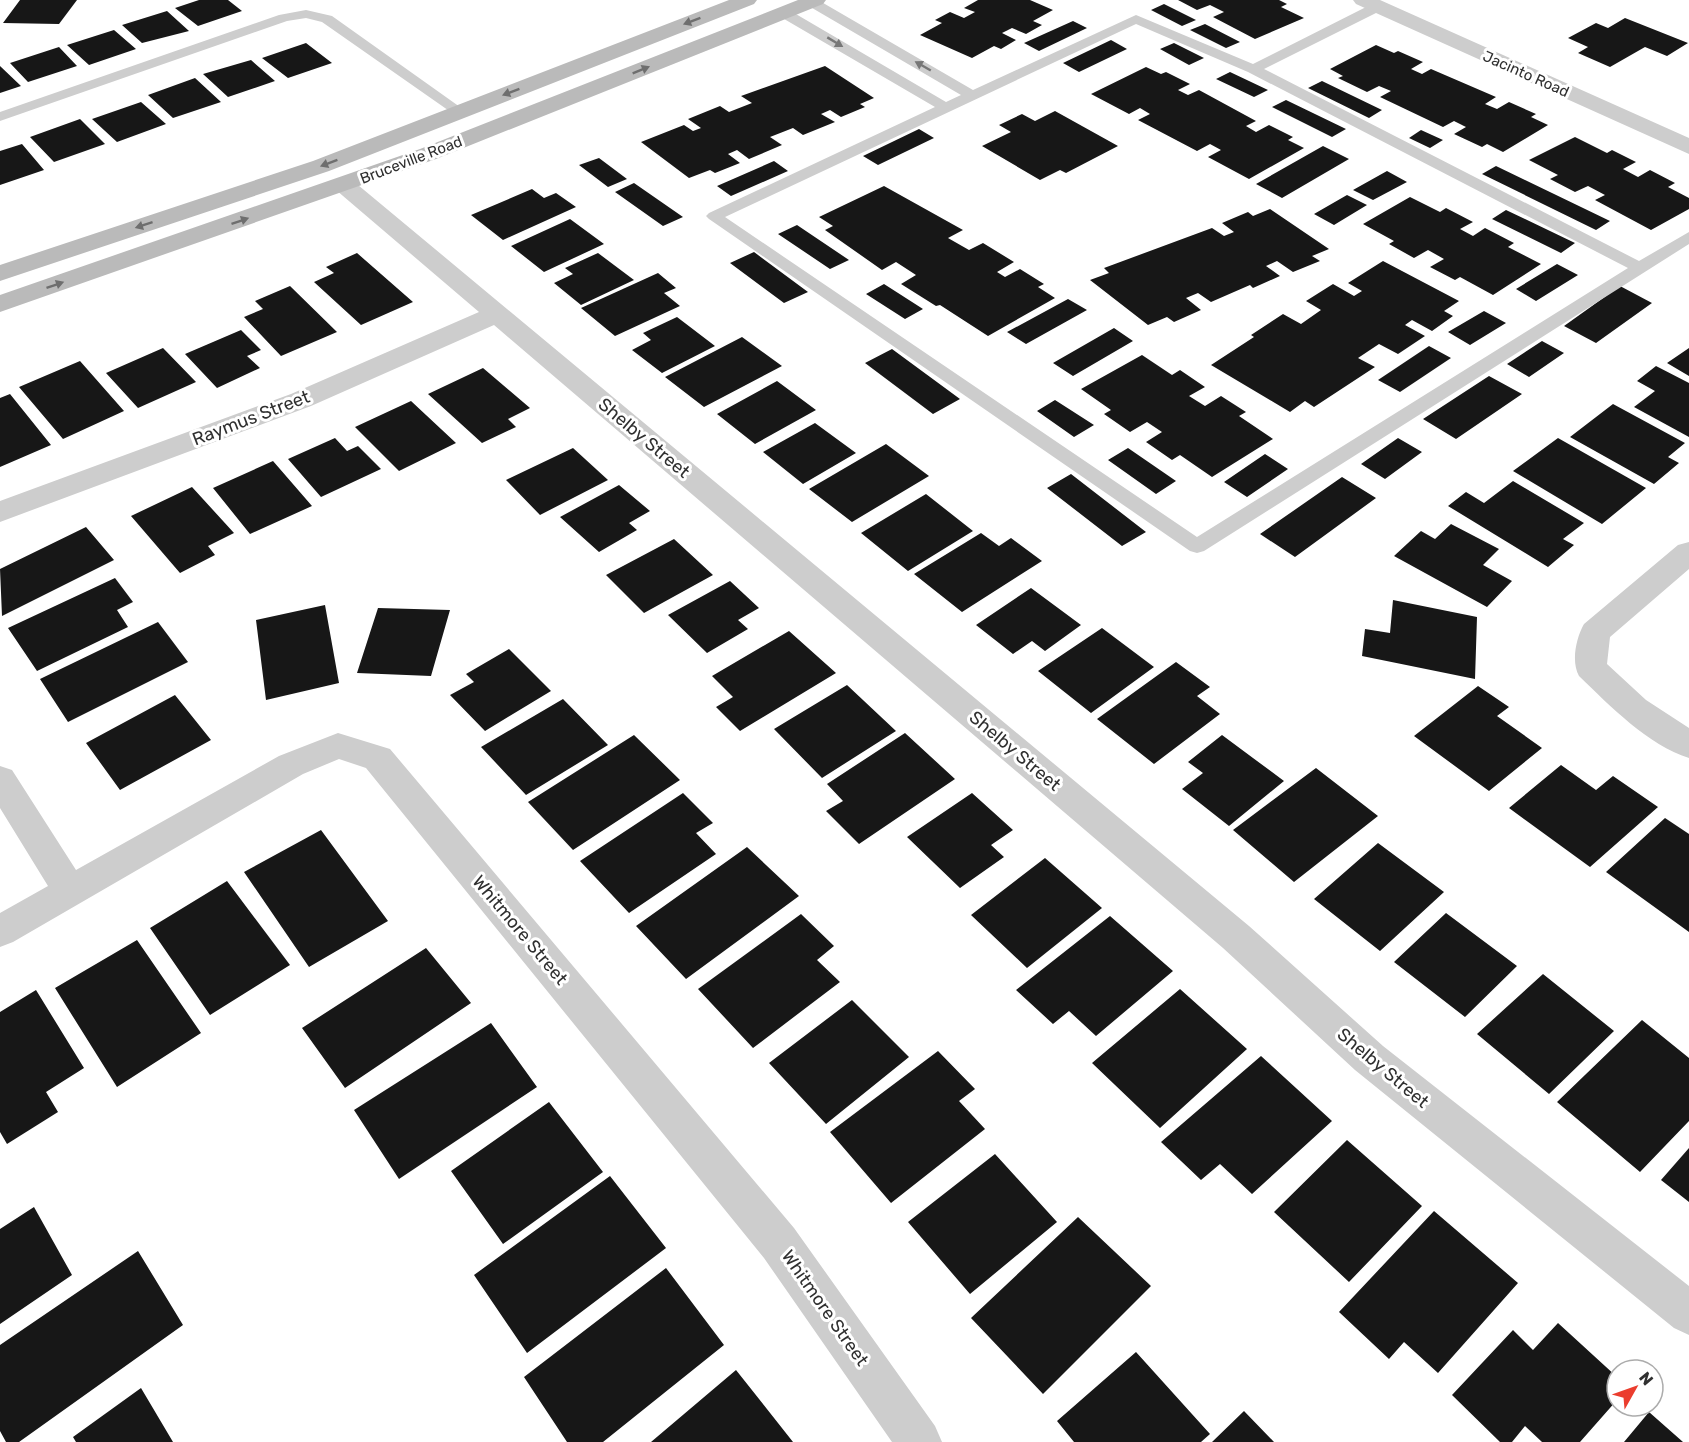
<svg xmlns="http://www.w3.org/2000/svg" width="1689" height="1442" viewBox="0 0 1689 1442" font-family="Rubik,sans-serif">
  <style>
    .building { fill: #171717 }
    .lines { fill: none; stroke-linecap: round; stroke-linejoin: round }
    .lane { fill: #cdcdcd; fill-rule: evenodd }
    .street { fill: #cdcdcd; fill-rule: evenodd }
    .secondary { fill: #bababa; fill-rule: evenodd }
    .oneway { fill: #6e6e6e }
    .oneway2 { fill: #777 }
    .labels { text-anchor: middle; stroke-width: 6; stroke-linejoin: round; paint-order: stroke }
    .far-street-label { font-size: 15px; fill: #303030; stroke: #fff }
    .street-label { font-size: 18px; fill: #303030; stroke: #fff }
  </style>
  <rect width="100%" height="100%" fill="#fff"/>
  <path class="building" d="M20,0h57l-18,24 -56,-1z
    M199,0h29l14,11 -44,15 -23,-18z
    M978,0h52l23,10 -20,11 9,4 -16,9 -14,-6 -10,5 14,7 -15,9 -7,-3 -22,12 -52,-23 22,-12 -7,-3 15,-8 14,6 11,-6 -11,-4z
    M1178,0h101l8,4 -6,3 23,11 -49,21 -42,-22 11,-5 -14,-7 -13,5z
    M1164,4l32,16 -14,6 -31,-16z
    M167,11l22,20 -47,12 -20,-18z
    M1625,18l63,25 -21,13 -22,-9 -35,20 -32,-14 10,-6 -20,-9 28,-15 12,5z
    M1073,21l14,7 -48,23 -15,-8z
    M1205,24l35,18 -14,6 -36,-18z
    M114,30l22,19 -47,16 -22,-20z
    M1111,40l16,9 -48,23 -16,-9z
    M306,43l26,20 -44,15 -26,-20z
    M1174,43l30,15 -15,7 -29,-16z
    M1376,45l18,8 4,-2 25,11 -12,7 11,5 9,-5 65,28 -11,7 12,5 12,-7 27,12 -5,3 17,8 -45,27 -16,-8 -5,3 -28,-13 12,-7 -12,-6 -11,6 -63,-30 11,-6 -12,-5 -12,6 -29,-14 5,-2 -13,-7z
    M59,47l18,19 -49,16 -18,-19z
    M251,60l24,21 -47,16 -25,-23z
    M0,66l21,20 -21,7z
    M825,66l49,32 -14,6 5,3 -24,10 -11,-7 -9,4 14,8 -32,13 -10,-7 -23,9 12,8 -33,14 -12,-9 -9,4 12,9 -25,10 -5,-3 -21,8 -48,-36 43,-17 9,6 8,-3 -13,-9 32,-13 9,6 23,-9 -11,-7z
    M1146,67l15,7 5,-2 24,12 -12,6 10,5 11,-5 57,31 -10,5 10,6 13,-7 24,12 -5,3 16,8 -55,31 -41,-22 13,-7 -11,-6 -13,7 -59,-31 12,-6 -10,-6 -11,6 -38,-20z
    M1230,72l38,18 -14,7 -38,-18z
    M195,78l26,24 -48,16 -25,-23z
    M1322,81l60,29 -13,8 -61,-30z
    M1286,100l60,29 -14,8 -60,-30z
    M141,102l25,22 -49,18 -25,-23z
    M1055,111l63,35 -52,27 -6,-3 -20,10 -58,-34 29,-14 -12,-7 23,-11 13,7z
    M80,119l25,25 -51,18 -24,-25z
    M919,129l15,9 -56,27 -15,-9z
    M1421,130l22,10 -13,8 -21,-10z
    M1575,137l32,16 5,-3 24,12 -13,7 15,8 12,-7 25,13 -7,4 21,11v11l-38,21 -56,-30 10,-5 -17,-9 -13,6 -25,-13 8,-4 -29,-15z
    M22,144l22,26 -44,15v-34z
    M1323,146l26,13 -67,39 -26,-14z
    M599,158l28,21 -19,8 -29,-22z
    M774,161l14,10 -57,25 -14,-10z
    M1496,166l114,55 -14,9 -114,-56z
    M1387,171l20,11 -34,18 -20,-10z
    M634,183l49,34 -20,9 -48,-34z
    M884,186l79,44 -15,8 21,12 14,-7 31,19 -17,10 8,5 15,-8 24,15 -6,3 17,11 -67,38 -48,-31 -4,1 -35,-22 15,-9 -20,-13 -14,8 -57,-40 8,-4 -14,-9z
    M532,189l12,9 12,-5 20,14 -73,33 -32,-25z
    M1347,195l20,10 -33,20 -20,-11z
    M1410,197l30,15 6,-4 27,14 -13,7 13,7 12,-8 29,15 -6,4 33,17 -48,31 -33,-18 -5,3 -25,-13 14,-8 -16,-9 -14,8 -25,-14 5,-3 -31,-17z
    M1270,209l59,40 -17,7 8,5 -27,11 -16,-11 -11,5 14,10 -27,12 -3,-3 -39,17 -13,-9 -12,5 15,12 -27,12 -7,-5 -19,8 -58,-45 19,-7 -5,-5 108,-40 12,8 10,-4 -12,-9 26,-11 5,4z
    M1506,210l69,33 -14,10 -69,-34z
    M570,219l34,25 -60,28 -33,-26z
    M797,225l52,35 -19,9 -52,-35z
    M754,252l54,40 -24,11 -54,-40z
    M357,253l56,49 -52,23 -47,-43 20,-9 -8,-6z
    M598,253l36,27 -53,25 -27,-22 19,-9 -8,-6z
    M1383,261l76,40 -15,10 9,5 -21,15 -20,-11 -7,5 20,11 -27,18 -19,-10 -21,14 17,9 -61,40 -9,-6 -15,11 -79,-47 43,-28 -3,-2 32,-21 18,10 20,-14 -15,-9 27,-17 21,12 8,-5 -14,-8z
    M1557,264l21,11 -42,26 -20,-12z
    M658,273l18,15 -12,5 16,13 -65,30 -34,-28z
    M884,284l39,25 -18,10 -39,-25z
    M290,286l47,46 -56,24 -37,-39 19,-8 -8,-8z
    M1620,286l32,17 -56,40 -32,-17z
    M1068,299l19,11 -61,34 -19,-12z
    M1484,311l22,12 -36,22 -22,-13z
    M677,317l38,29 -53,27 -30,-23 19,-10 -8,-7z
    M1114,328l19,13 -60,35 -20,-13z
    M241,330l20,20 -14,6 13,12 -43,20 -32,-34z
    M742,337l40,29 -78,41 -39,-30z
    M1542,341l22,12 -35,24 -22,-13z
    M1429,346l22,12 -51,34 -22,-12z
    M163,348l33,34 -58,26 -32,-35z
    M1689,348v28l-22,-13z
    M892,349l68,50 -27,15 -68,-51z
    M1142,355l30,20 8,-5 25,17 -16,9 16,10 16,-10 25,16 -7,4 34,23 -61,38 -32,-22 -8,5 -26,-18 16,-10 -15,-10 -17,10 -26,-18 7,-4 -30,-21z
    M80,361l44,50 -61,28 -44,-52z
    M1656,366l33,17v54l-55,-30 21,-16 -18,-10z
    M483,368l47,40 -22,11 8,8 -34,16 -54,-49z
    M1489,376l33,18 -66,45 -33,-20z
    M777,381l39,29 -61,34 -38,-30z
    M10,394l41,51 -51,22v-69z
    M1055,400l39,25 -20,12 -37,-26z
    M411,401l45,42 -57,28 -44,-44z
    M1613,404l72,39 -17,14 11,6 -25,21 -84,-47z
    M815,423l41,30 -53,31 -40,-32z
    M335,438l12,13 11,-5 23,23 -60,28 -33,-38z
    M1398,438l24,14 -37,27 -24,-15z
    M1558,438l88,50 -44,36 -89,-53z
    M886,444l43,32 -77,46 -43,-33z
    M573,448l35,32 -68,35 -34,-35z
    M1128,448l48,33 -20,13 -48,-34z
    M1265,454l23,15 -41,28 -23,-15z
    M273,461l39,45 -62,28 -37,-46z
    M1071,474l75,58 -24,14 -75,-58z
    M1342,477l34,21 -81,59 -35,-23z
    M1513,481l71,42 -21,16 11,6 -26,22 -100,-61 18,-14 18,11z
    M619,485l31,26 -21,12 8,7 -38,22 -39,-35z
    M192,487l42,46 -26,13 7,9 -35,18 -49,-57z
    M926,494l47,37 -65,40 -47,-38z
    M1451,524l48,25 -16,16 29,16 -25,26 -93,-51 27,-25 14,8z
    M86,527l28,33 -112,56 -2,-47z
    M981,533l18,13 12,-8 31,23 -80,51 -48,-38z
    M674,539l39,36 -69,38 -38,-38z
    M115,578l18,24 -16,8 11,17 -91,44 -29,-43z
    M730,581l29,27 -21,12 10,9 -41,24 -39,-38z
    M1031,588l50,37 -36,26 -13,-10 -19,13 -37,-29z
    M1393,600l84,17 -2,62 -113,-23 3,-27 25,4z
    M325,605l14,78 -73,17 -10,-80z
    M378,608l72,2 -19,66 -74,-3z
    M158,622l30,40 -120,60 -28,-43z
    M1102,628l52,39 -63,46 -53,-42z
    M789,631l47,42 -96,58 -24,-24 17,-10 -21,-21z
    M509,649l42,42 -66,40 -35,-36 24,-13 -8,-8z
    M1176,662l34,25 -13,9 23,18 -66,50 -57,-45z
    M847,685l49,46 -74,47 -48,-49z
    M1478,686l31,21 -12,9 45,32 -53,43 -75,-55z
    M175,695l36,45 -91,50 -34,-47z
    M563,699l45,46 -82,50 -45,-48z
    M905,733l50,46 -96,65 -33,-33 17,-10 -16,-17z
    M634,735l46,45 -107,70 -45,-48z
    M1222,735l62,46 -55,45 -47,-37 21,-16 -15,-11z
    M1561,765l35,25 17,-14 45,31 -68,60 -81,-59z
    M1316,768l62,48 -84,66 -61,-52z
    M683,793l30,30 -17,10 20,21 -87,59 -49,-52z
    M972,793l41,37 -22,15 13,12 -44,31 -53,-51z
    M1665,818l24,16v98l-83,-60z
    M321,830l67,91 -79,46 -65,-95z
    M1378,843l66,49 -64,59 -66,-52z
    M747,847l52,49 -113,83 -50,-53z
    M1045,858l57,50 -75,60 -56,-53z
    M227,881l63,84 -80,50 -60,-87z
    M1446,913l71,53 -52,51 -71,-55z
    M801,914l33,32 -17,14 23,22 -87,66 -55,-59z
    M1110,916l63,55 -77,65 -27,-25 -16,13 -37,-34z
    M137,940l64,93 -84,54 -62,-99z
    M426,948l45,55 -126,85 -43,-60z
    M1543,974l71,57 -65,63 -72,-60z
    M1180,989l67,60 -87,79 -68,-65z
    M36,990l48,78 -38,24 12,20 -51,32 -7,-12v-120z
    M852,1000l57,57 -83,67 -57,-61z
    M1642,1020l47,38v63l-49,51 -83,-70z
    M491,1023l46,64 -138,92 -45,-69z
    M938,1051l37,38 -16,12 26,28 -94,74 -61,-71z
    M1261,1056l71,65 -80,73 -32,-30 -19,16 -40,-38z
    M549,1102l54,70 -100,72 -52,-73z
    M1347,1140l75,66 -73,76 -75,-70z
    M1689,1148v54l-28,-22z
    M995,1154l62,68 -87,72 -62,-72z
    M610,1176l56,72 -139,105 -53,-78z
    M34,1207l38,68 -72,49v-95z
    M1434,1211l84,72 -80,90 -34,-31 -15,17 -50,-47z
    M1078,1217l73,69 -108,108 -72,-76z
    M138,1251l45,74 -164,117h-13l-6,-11v-86z
    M666,1268l58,77 -121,97h-36l-43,-65z
    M1558,1323l59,54v23l-37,42h-38l-17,-16 -13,16h-12l-48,-47 61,-65 20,20z
    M1136,1352l74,82 -9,8h-127l-17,-21z
    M736,1370l57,72h-142z
    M141,1388l32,54h-97l-3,-5z
    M1244,1411l30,31h-62z
    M1649,1412l34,30h-59z"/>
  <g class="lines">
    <path class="lane" d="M807,0h11l155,90 163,-75 117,49 119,-60h10l2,3 -2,3 -118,59 375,192 50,-29v12l-485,307 -7,2 -7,-2 -481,-332 -3,-3 3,-3 226,-106 -156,-91 -2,-3 2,-3h10l157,92 15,-7 -154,-90zM1136,24l112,48 380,196 -431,269 -472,-320z
      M306,10l26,6 135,96 -7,4 -5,-1 -133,-93 -16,-4 -19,3 -287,100v-9l279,-97z"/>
    <path class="street" d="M1353,0h27l309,138v16l-333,-150z
      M344,178l8,2 897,746 134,120 306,240v49l-15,-7 -319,-258 -132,-122 -729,-623 -183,81 -311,116v-21l291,-107 188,-82 -143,-122 -4,-5 4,-5z
      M1689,542v27l-79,68 -3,27 39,36 43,28v30c-41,-13 -79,-52 -110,-82 -8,-14 -3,-38 5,-52l94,-79z
      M338,733l52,16 404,479 141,198 7,16h-50l-128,-184 -398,-490 -27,-9 -36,15 -290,168 -13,5v-34l48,-27 -48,-78v-42l12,4 64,100 203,-114z"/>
    <path class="secondary" d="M729,0h28l-3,4 -425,167 -329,110v-16l313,-104z
      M798,0h28l-3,4 -387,155 -436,153v-17l420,-146z"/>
  </g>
  <defs><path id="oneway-solid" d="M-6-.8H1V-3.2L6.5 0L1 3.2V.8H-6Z" transform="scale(1.5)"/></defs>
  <g class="oneway">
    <use href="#oneway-solid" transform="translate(692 21) rotate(159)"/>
    <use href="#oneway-solid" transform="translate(641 70) rotate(-22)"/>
    <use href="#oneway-solid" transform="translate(511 92) rotate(159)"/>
    <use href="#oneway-solid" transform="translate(329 163) rotate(159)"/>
    <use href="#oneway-solid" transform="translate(240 221) rotate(-19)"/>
    <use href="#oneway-solid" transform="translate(144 225) rotate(162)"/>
    <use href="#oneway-solid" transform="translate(55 285) rotate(-19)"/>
  </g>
  <g class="oneway2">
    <use href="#oneway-solid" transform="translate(835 42) rotate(31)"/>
    <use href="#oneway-solid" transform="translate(923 66) rotate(-150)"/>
  </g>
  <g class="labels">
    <g class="far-street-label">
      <text transform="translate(1526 74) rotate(24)" y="5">Jacinto Road</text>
      <text transform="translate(411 160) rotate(-21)" y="5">Bruceville Road</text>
    </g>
    <g class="street-label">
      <text transform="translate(251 418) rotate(-21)" y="6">Raymus Street</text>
      <text transform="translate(644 438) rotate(40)" y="6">Shelby Street</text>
      <text transform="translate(1015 751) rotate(40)" y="6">Shelby Street</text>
      <text transform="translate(520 930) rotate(50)" y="6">Whitmore Street</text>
      <text transform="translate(1383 1068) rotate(40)" y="6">Shelby Street</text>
      <text transform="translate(825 1308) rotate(55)" y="6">Whitmore Street</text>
    </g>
  </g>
  <g transform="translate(1635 1388) rotate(50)"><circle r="28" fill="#ffffff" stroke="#acacac" stroke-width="1.5"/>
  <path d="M0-4.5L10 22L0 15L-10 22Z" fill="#eb3d2e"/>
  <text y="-9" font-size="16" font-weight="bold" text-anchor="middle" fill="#303030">N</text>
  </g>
</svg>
